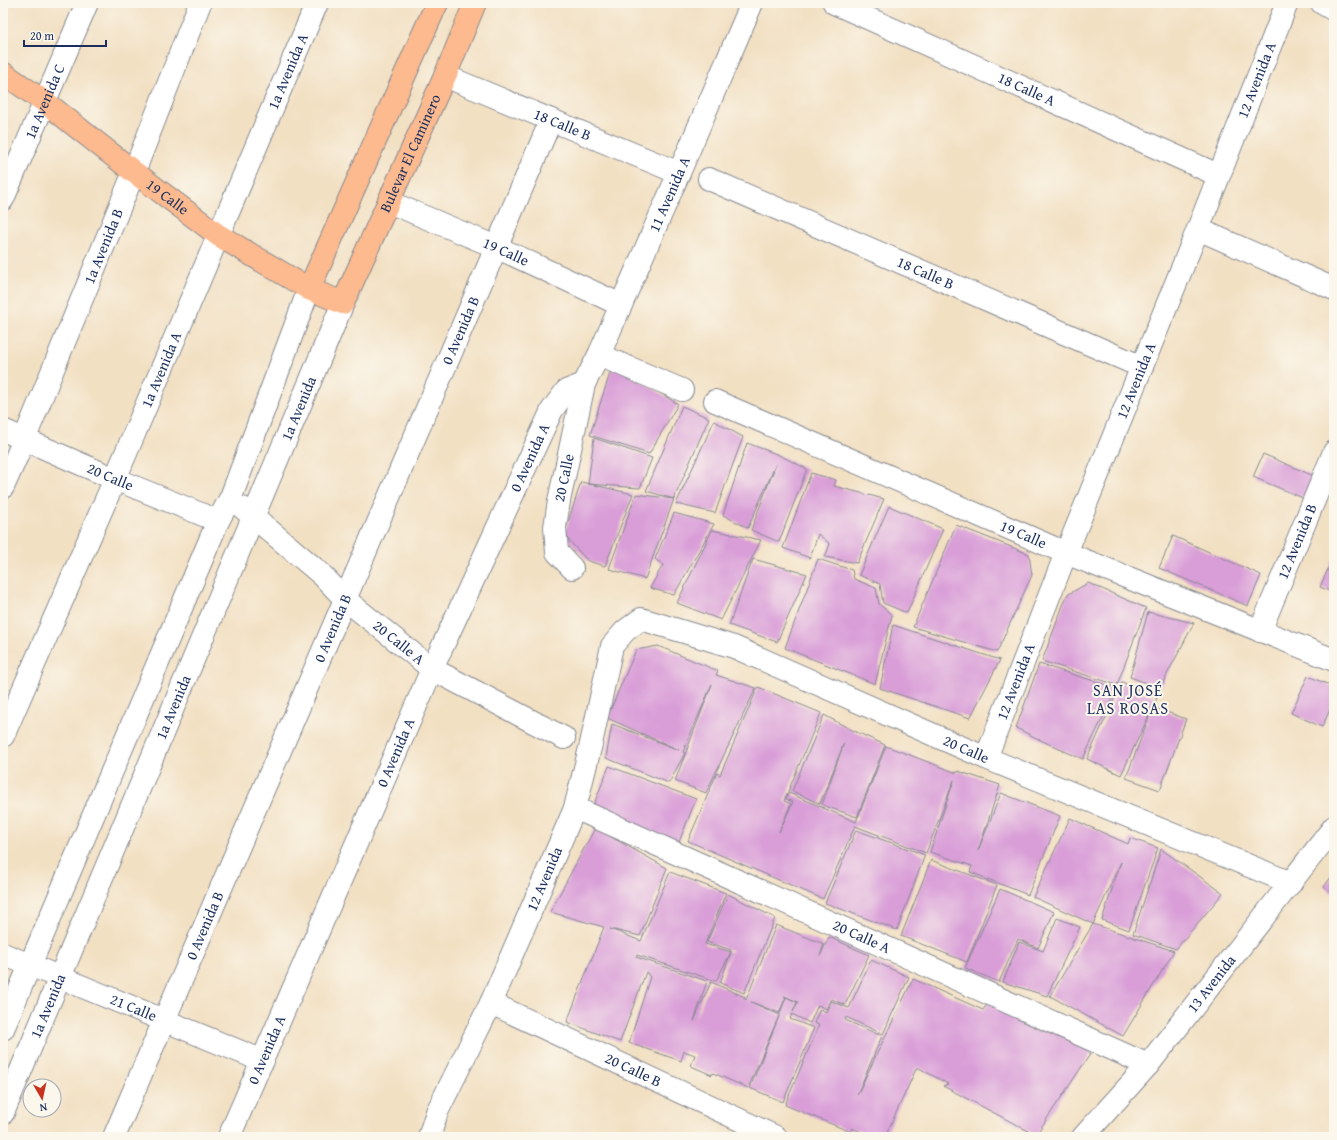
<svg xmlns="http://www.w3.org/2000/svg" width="1337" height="1140" viewBox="0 0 1337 1140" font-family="'Gentium Book Plus',serif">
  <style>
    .building { fill: #d99ed8; fill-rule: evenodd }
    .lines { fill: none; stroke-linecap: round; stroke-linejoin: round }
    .minor-casing { stroke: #868890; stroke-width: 24 }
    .major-casing { stroke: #868890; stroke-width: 24 }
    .minor { stroke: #fff; stroke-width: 22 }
    .major { stroke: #fcba8e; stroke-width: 22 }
    .labels { text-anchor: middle; stroke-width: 4; stroke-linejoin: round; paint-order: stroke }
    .street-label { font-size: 15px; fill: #1b2f5e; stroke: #fbf7ec }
    .neighbourhood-label { font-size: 16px; letter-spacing: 1px; fill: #1b2f5e; stroke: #fbf7ec }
  </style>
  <rect width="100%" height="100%" fill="#fbf7ec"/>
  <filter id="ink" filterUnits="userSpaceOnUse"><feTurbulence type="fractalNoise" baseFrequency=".025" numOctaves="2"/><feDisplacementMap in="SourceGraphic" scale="8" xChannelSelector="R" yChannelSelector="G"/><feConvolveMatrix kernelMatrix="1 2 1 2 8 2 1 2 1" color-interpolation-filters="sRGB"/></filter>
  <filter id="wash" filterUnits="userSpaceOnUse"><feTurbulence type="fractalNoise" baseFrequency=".012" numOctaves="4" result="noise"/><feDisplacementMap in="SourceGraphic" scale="16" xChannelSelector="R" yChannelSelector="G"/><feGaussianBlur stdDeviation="0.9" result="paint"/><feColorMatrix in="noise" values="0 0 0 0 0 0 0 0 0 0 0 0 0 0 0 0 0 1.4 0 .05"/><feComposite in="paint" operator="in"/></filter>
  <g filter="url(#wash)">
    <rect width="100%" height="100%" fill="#f2e0c3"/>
    <g id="blocks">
      <path class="building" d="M613,364l65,40 -29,50 -59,-19z
        M682,406l27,12 -35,81 -29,80 -36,-10 27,-75 38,5 -28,-8z
        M714,421l29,16 -28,76 -39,-9z
        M594,438l58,20 -12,30 -52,-4z
        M747,443l32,12 28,14 -28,73 -28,-12 25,-66 -28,64 -25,-13z
        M1263,454l51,22 -11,22 -50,-21z
        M811,473l25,7 -2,6 50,13 -27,64 -32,-6 5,-13 -12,-10 -8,24 -27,-10z
        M581,482l52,12 -28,72 -17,-5 -24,-26z
        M889,506l54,23 -36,84 -24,-10 -3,-19 -21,-9z
        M674,513l40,11 -40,71 -24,-7 13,-23 -8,-6z
        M956,525l73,29 3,21 -35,77 -84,-25z
        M712,530l49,10 -40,80 -44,-17z
        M1173,536l88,39 -13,31 -89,-38z
        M753,559l54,15 -30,68 -48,-17z
        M818,559l34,11 2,9 22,9 3,16 13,11 -17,69 -90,-36z
        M1332,560l2,2v31l-14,-6z
        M1088,583l58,25 -29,77 -75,-24 25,-66z
        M1148,612l46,11 -34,65 -30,-11z
        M893,625l107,35 -30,58 -90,-30z
        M658,646l60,25 -2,4 40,13 -50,105 -31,-12 37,-97 -29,68 2,1 -16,30 -63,-25 6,-34 67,26 -72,-32 29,-68z
        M1039,664l78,24 -34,71 -26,-11 -41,-20z
        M1308,676l26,11v14l-12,26 -31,-14z
        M1122,682l35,16 -4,9 33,12 -26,71 -34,-12 26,-69 -31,66 -34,-16z
        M758,687l63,26 -37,88 7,3 -12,28 14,-30 -7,-3 3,-6 67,29 30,-76 71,27 1,-2 42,14 -22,66 23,-58 59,23 -32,79 -58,-23 2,-6 -42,-14 24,-72 -28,73 -71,-27 -32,73 -135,-58 29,-68 3,2z
        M824,715l26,14 35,16 -28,72 -35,-12 22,-62 -24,61 -28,-13z
        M609,766l87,33 -17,43 -87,-33z
        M1070,818l58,26 2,-6 28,10 -29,82 -27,-10 19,-58 -28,62 -60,-27z
        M595,828l72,40 -27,68 -30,-7 31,12 29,-69 56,21 -21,51 26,8v-2l-24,-8 21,-48 47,24 -31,75 -24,-10 11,-31 -15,29 -79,-26 -1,2 71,24 -13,40 17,-39 34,15 -1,2 2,1 30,-75 48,19 -4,12 9,-19 40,18 -24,50 -14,-6 -5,10 -8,-4 -8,18 -18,-9 -2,5 24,9 -31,74 -33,-14 29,-72 -31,72 -35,-15 -1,2 -21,-9 4,-11 -11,-4 -3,10 -52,-18 21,-66 -4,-5 -26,70 -53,-20 37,-95 -54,-15zM784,996l14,6 -5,10 4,-10 -11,-5 -6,16v2l-29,-13 28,11 7,-16z
        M856,830l69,25 -28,75 -72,-27z
        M1161,849l62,44 -47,56 -43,-15z
        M931,860l66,25 -30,77 -66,-26z
        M1334,873v21l-10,-7z
        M1000,889l54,23 -16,36 -20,-9 -19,43 -34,-14z
        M1057,918l23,9 -33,69 -44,-14 16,-40 24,9z
        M1093,924l81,27 -51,85 -73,-40z
        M871,960l38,17 -26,57 -37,-17 -1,3 37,16 -25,59 56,-116 70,31 8,-11 104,48 -59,88 -93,-49 5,-2 -31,-17 -32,70h-13l-20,-9 -1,4 -66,-27 34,-80 -5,-2 6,-14 6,3 5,-11 18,7z"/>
    </g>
  </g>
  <g filter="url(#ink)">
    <use href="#blocks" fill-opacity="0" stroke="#868890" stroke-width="1"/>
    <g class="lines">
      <g class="minor-casing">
        <g id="minor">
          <path id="s1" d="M834,3l384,172"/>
          <path d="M1322,3l12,7"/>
          <path id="s2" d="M445,76l234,97"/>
          <path id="s3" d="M709,179l433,188"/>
          <path id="s4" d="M3,199l84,-196"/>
          <path id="s5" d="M389,202l107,45 125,58"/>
          <path d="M1198,229l136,60"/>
          <path d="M599,355l83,35"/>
          <path id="s6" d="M715,401l351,152 268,107"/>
          <path id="s7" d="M3,430l112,49 103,42"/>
          <path id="s8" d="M3,487l21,-47 110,-268 66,-169"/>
          <path id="s9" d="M243,508l78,66 25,26 86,69 132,69"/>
          <path id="s10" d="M572,568l-15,-16 -2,-25 4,-26 25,-117 15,-29 80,-182 73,-170"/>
          <path id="s11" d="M1260,631l25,-60 49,-119"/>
          <path id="s12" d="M3,736l112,-257 202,-476"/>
          <path id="s13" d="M986,758l80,-205 132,-324 89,-226"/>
          <path id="s14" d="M575,808l573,257"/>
          <path id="s15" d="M3,954l260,107"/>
          <path id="s16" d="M491,1003l285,134"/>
          <path d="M3,1029l215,-508 13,-24 78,-208"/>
          <path id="s17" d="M3,1113l340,-810"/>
          <path id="s18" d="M114,1137l437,-1017"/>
          <path id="s19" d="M229,1137l203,-468 120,-259 14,-19 18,-7"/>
          <path id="s20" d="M429,1137l8,-25 54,-109 84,-195 16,-64 21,-98 13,-15 16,-12 93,28 252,111 305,125"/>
          <path id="s21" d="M1083,1137l65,-72 186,-238"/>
        </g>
      </g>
      <g class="major-casing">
        <g id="major">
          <path id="s22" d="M3,73l42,29 89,70 84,63 91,54 34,14 102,-227 30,-73"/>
          <path d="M309,289l128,-286"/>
        </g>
      </g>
      <use href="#minor" class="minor"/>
      <use href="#major" class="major"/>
    </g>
  </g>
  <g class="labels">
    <g class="street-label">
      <text dy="5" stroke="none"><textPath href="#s12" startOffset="723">1a Avenida A</textPath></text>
      <text dy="5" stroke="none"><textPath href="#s13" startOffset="730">12 Avenida A</textPath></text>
      <text dy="5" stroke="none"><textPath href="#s1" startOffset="211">18 Calle A</textPath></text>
      <text dy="5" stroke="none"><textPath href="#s4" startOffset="106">1a Avenida C</textPath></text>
      <text dy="5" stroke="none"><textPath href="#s2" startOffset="127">18 Calle B</textPath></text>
      <text dy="5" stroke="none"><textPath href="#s22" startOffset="576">Bulevar El Caminero</textPath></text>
      <text dy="5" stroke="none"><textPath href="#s10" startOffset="401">11 Avenida A</textPath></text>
      <text dy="5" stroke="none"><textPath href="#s22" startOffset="206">19 Calle</textPath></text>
      <text dy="5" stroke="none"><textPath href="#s8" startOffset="261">1a Avenida B</textPath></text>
      <text dy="5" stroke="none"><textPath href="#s5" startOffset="127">19 Calle</textPath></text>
      <text dy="5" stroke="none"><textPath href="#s3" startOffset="236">18 Calle B</textPath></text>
      <text dy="5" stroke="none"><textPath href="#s18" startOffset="878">0 Avenida B</textPath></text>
      <text dy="5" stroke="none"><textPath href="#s12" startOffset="399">1a Avenida A</textPath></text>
      <text dy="5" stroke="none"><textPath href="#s13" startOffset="406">12 Avenida A</textPath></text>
      <text dy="5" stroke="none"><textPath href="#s17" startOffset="764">1a Avenida</textPath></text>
      <text dy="5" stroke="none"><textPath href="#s19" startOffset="743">0 Avenida A</textPath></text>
      <text dy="5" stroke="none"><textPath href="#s7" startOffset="117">20 Calle</textPath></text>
      <text dy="5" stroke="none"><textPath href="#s10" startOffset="97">20 Calle</textPath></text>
      <text dy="5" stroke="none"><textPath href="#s6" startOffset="336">19 Calle</textPath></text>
      <text dy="5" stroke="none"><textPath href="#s11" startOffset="97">12 Avenida B</textPath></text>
      <text dy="5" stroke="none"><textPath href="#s18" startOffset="554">0 Avenida B</textPath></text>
      <text dy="5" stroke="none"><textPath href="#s9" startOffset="206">20 Calle A</textPath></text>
      <text dy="5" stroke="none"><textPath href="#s13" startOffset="82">12 Avenida A</textPath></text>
      <text dy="5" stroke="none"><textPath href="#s17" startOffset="440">1a Avenida</textPath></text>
      <text dy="5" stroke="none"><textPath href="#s20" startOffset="917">20 Calle</textPath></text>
      <text dy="5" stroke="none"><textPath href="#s19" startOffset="419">0 Avenida A</textPath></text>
      <text dy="5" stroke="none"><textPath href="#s20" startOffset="283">12 Avenida</textPath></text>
      <text dy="5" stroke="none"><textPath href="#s18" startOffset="230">0 Avenida B</textPath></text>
      <text dy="5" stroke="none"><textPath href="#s14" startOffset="314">20 Calle A</textPath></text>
      <text dy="5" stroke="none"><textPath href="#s21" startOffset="200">13 Avenida</textPath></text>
      <text dy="5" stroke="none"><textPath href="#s17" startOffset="116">1a Avenida</textPath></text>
      <text dy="5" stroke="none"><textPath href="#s15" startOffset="141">21 Calle</textPath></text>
      <text dy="5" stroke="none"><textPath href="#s19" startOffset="95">0 Avenida A</textPath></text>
      <text dy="5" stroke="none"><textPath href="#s16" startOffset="157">20 Calle B</textPath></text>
    </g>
    <g class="neighbourhood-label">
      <text x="1128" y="696">SAN JOSÉ<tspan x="1128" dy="18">LAS ROSAS</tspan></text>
    </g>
  </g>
  <rect width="1337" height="1140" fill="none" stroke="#fbf7ec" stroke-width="16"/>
  <g transform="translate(42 1098) rotate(171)"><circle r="19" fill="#fbf7ec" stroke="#a1a7b3"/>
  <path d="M0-3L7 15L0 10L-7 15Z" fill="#c8321e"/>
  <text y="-6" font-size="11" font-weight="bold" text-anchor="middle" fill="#1b2f5e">N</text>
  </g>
  <path d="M24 40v6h82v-6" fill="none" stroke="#1b2f5e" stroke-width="2"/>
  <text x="30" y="40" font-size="12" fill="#1b2f5e" stroke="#fbf7ec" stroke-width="3" paint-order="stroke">20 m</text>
</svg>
